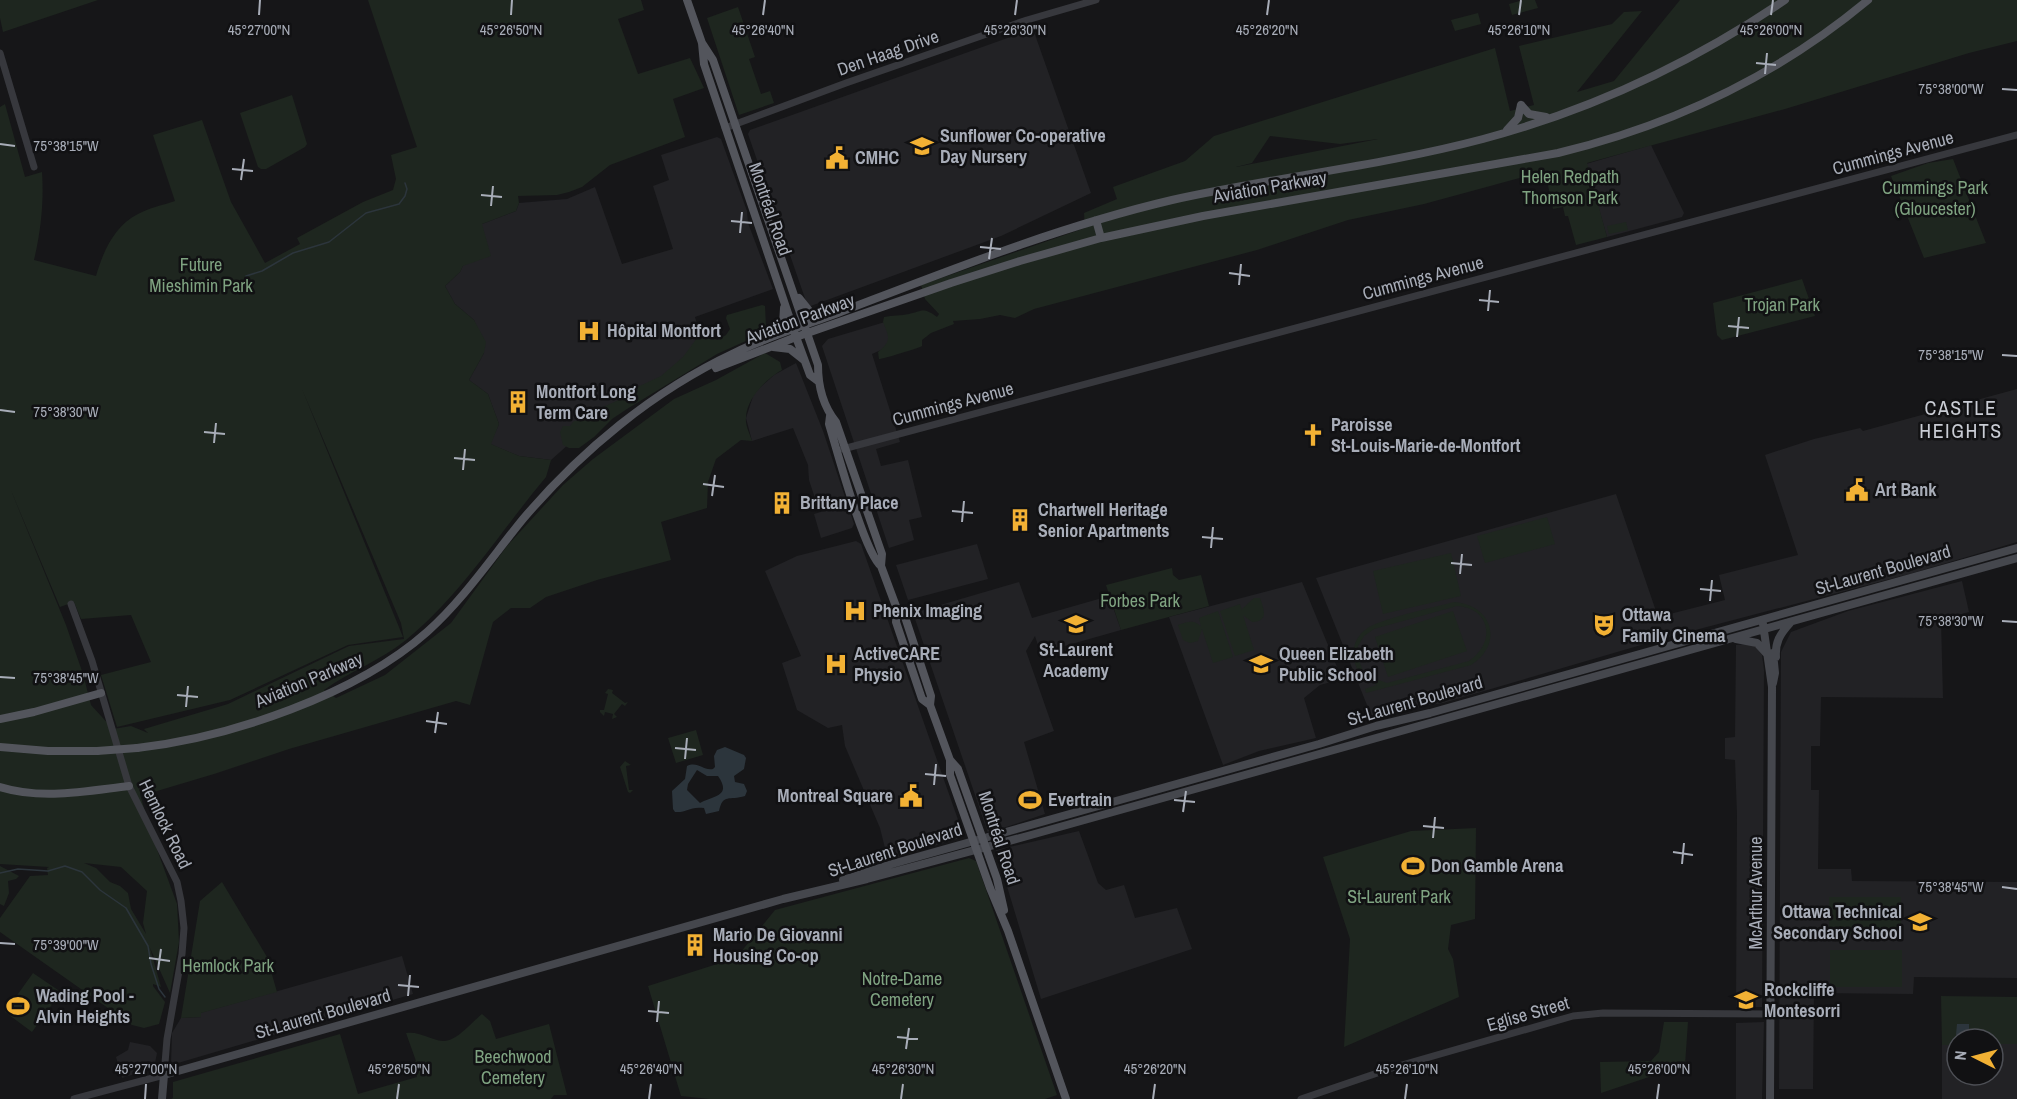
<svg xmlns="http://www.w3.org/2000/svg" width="2017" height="1099" viewBox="0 0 2017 1099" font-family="'Archivo Narrow',sans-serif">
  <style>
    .built { fill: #222225 }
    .green { fill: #1e261f; fill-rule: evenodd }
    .water { fill: #2c353c; fill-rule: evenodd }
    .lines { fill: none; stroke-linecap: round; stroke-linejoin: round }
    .stream { stroke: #2c353c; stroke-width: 1.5 }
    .tertiary { stroke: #37383d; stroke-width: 7 }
    .secondary { stroke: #45474d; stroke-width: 8 }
    .primary { stroke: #53555c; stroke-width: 8 }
    .primary-bridge { stroke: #53555c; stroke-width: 8 }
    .ticks { fill: none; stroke: #a8adb8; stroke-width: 2 }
    .labels { text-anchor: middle; stroke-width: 5; stroke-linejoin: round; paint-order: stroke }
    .street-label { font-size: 18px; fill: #a8adb8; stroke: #111113 }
    .poi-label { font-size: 18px; font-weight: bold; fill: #a8adb8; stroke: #111113; text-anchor: start }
    .park-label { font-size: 18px; fill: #7fa381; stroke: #111113 }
    .neighbourhood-label { font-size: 20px; letter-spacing: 1.5px; fill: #c9ccd4; stroke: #111113 }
    .ticks-label { font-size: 15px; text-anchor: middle; fill: #a8adb8; stroke: #111113; stroke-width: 5; stroke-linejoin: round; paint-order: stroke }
  </style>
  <rect width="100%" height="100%" fill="#161618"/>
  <path class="built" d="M1033,29l58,164 -90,43 -193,71 -60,-173 2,-4z
    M717,137l4,2 26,72 1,12 25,66 -78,28 9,32 -135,95 -18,16 -32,-4 -29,-12 9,-20 -11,-30 -19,-14 15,-27 -10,-33 -19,-16 -10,-18 15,-14 22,-48 34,-13 3,-8 48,-4 28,-12 27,77 51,-15 -20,-63 16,-6 -8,-25z
    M1651,145l33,68 -2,4 -75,20 -21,-73z
    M885,322l7,23 -20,9 28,88 -24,7 5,17 27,-6 14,57 -13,3 5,20 -25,8 -67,-202 6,-7z
    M796,363l27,68 31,93 -2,4 -31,10 -7,-24 10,-3 -4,-14 -5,1 -6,-18 -1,-15 -15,-37 -41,13 -6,-23 8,-25 20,-18z
    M2017,389v153l-104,31 -248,65 -222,65 -20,3 -41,12 -11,-3 -55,-137 300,-84 42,123 67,-17 -6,-25 79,-20 -33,-100 49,-16 46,-11 3,3z
    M856,541l5,3 101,287 -5,8 -69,21 -8,-32 -35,-82 -3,-21 -14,3 -31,-18 -15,-47 19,-7 -36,-85 32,-15z
    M977,544l11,35 -80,21 -12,-35z
    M1962,581l7,31 -28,8 2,78 -122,-1 -1,49h-9v44h8l-1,79h33l1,12 165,1v96l-103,-1 -1,17 -99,-1 -1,96h-34l2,-437 10,-20 57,-21z
    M1019,582l13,36 77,-22 12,34 -67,19 -2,-4 -13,3 -4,-12 -9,15 28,80 -30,11 21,72 -57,19 -75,-220z
    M1302,582l40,97 -22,6 -16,13 12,40 -57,13 -36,14 -54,-148z
    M1748,644l8,3 6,8 2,15 -2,337h-26l1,-193 -2,-54 -10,-1v-21l10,-1 1,-92z
    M1079,831l19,52 8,7 18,-5 11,33 42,-10 15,41 -151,50 -45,-149z
    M402,956l11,38 -235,69h-7l1,-30 9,-15 20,-1 -1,-4z
    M1764,1022l-2,77h-26v-76z
    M130,1042l20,4 7,7 -3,15 -32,10 -6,-21 12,-7z
    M1993,1044h24v55h-75v-54h15v30h36z"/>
  <path class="green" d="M0,0h98l-95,32 -3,-14z
    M368,0h273l3,10 -26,9 20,55 52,-16 14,30 -31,11 12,38 -75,28 -28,22 -13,5 -12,3 -39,1 1,7 -3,8 -34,13 9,32 -28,10 -3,6 -15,14 10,18 19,16 12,22 -2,11 -15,27 19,14 11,30 -8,20 28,12 32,4 -5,17c-46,55 -84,117 -140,163 -24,20 -56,31 -82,50l12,8 49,-23 66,-52 56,-77 56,-61 30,-26 81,-60 42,-19 49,-27 15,9 2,8c-16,9 -36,29 -36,48 -1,7 4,16 6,23l-11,-1 -25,19 -8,23 -1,26 -46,14 10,38 -74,20 -51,17 -16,11h-19l-18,14 -23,83 -14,-4 -167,48 -75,25 -67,20 -3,-9 -4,9 12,42 25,68 2,38 -9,51 -20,-45 11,39 -8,-3v2l12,16 -6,22 -15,4 -12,-3 -132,-93v-14l30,-42 18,-1 -1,-7 2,-1 -49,-3v-757l5,-3 20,73 17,-5c2,30 -1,58 -8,88l62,16c7,-24 18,-50 42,-62 11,-6 25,-9 37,-13l-22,-66 49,-15 29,82 34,61 35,-19 -3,-6 66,-36 30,-12 3,-11 -5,-24 26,-8zM302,389l99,234 3,16 -55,7 -121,58 -84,25 4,4 -17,-7 -18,3 -22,-24 -8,-31 -17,-49 -56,-137 50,119 14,-5 7,17 50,-4 20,47 -50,13 16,52 113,-27 118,-55 55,-8zM84,863l37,4 26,24 -4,32 3,11 -15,-25 -3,-16 -8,-7 -10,-4 -14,-14z
    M1523,0h12l3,8 -26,7 -3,-11z
    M1680,0h337v41l-48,12 -184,56 -198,54 20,74 -31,8 -8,-29h-3l-2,-9 -10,2 -8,-38 -121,33 -76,16 -91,30 -223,59 -19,9 -15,-3 -20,4 -27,2 1,3 -23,9 -9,7v6c-3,2 -39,13 -43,13l-1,-7c14,-11 11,-15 5,-30l1,-5c9,-2 17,-1 25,-3 14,-3 14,-7 28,3l2,-3 -14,-15 -4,-14 164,-57 -1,-15 33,-14 -4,-12 72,-26 29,-25 281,-88 15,63 24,-6 -15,-59 93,-22 12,-12 18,-1 -65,81 37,-11zM1270,136l70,8 38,-5 -142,28 16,-4z
    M738,7l17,50 -6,2 12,35 9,-3 4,12 -35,12 -32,-97z
    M1478,13l3,11 -26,7 -4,-11z
    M292,95l15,49 -2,3 -39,22h-5l-3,-2 -18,-54z
    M1953,159l33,84 -62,15 -33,-82 37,-13z
    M1626,222l2,8 -19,4 -2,-8z
    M1802,279l13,37 -93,24 -5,-5 -4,-32z
    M762,305l3,1 1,20 -7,9 -42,19 -90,55 -15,10 -18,18 -15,11h-10l-6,-3 -3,-13 3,-6h7l4,-5 15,-1 12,-12 22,-10 8,-8 30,-14 22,-19 17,-23 7,1 10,5 9,-5 4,-6 -4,-11 1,-3z
    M1547,517l8,27 -70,19 -8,-27z
    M1451,553l10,43 -78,18 -10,-43z
    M1172,568l1,7 6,5 22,-5 8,31 -88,24 -15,-45z
    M1254,598h6c4,12 9,23 -8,24l-9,-7 11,35 -19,6 -15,-45 20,-7 2,7v-2z
    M1454,602c39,3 50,42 17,63l-105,28 -1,-4 12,-4c-11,-5 -21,-12 -23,-26 -2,-11 2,-22 11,-29 12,-11 71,-23 89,-28zM1457,606c34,2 39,37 12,55l-82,22 -17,-6 -7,-6 -6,-16 1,-9 6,-10 10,-7z
    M1218,611l15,46 -20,6 -11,-34 -4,12 -8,2 -7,-3 -5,-15c9,-3 17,-6 23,2l-2,-9z
    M1453,611l14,40 -79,26 -13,-40z
    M608,689l5,1 -1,3 13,10 3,-1 -3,4 -3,-2 -8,10 3,3 -5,2 1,-5 -8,-2 -1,4 -4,-4v-2h4l4,-16 -3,-1z
    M696,730l7,25 -27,8 -8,-25z
    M625,761l6,4 -5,1 3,24h4l-3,3 -2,-1 -8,-25z
    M1476,828l-1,91 -24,6 -3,24 5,10 6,38 -115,50 6,-108 -27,-82 88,-26z
    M969,858l7,3 81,234 -12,4h-335l-29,-3 -33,-110 88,-28 39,-48z
    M0,866l19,10 -3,3 -8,2 1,12 -5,13 -4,-2z
    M222,882l45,75 10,35 -76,21v4l-20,1 19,-117z
    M1829,897h72v38l-72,-1z
    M1830,950h72v37h-72z
    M33,973l28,19 -29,40 -27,-20z
    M1941,996l76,1v47h-24v-5h-36v6h-15z
    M482,1014l8,7 6,18 53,-15 18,71h-13l-3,4h-380l2,-1v-16l167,-48 18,60 59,-17 -4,-14 3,-2 -10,-28c14,-2 24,7 37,8 13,1 29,-19 39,-27z
    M1664,1022h24l-3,43 -84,28 -1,-31 51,-1 8,-9z"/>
  <path class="water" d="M725,747l19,8 2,3 -2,11 -10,7 1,6 9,2 3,7 -2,5c-16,5 -22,-3 -26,15l-13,3 -2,-6c-15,-2 -17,5 -29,4l-2,-3 -1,-18 13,-12 2,-13c11,-5 16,5 26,3l2,-2 -1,-11 3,-6zM697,770l10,6h11c14,20 -4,20 -18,27l-13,-13 1,-6z
    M1957,1024h12v11h-13z"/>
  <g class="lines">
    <path class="stream" d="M246,276l16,-5 31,-18 36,-11 37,-29 33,-9 6,-8 2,-7 -2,-6
      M0,873l18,-4 30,2 17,-5 17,6 18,18 26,18 22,38 3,18 8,25 6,8"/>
    <path class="tertiary" d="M0,53l34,114
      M725,128l121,-45 181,-63 69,-20
      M843,449l1174,-314
      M71,604l21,57 37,125 48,96 4,19 3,27 -2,26 -15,85 -3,36 -90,24
      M1301,1099l94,-32 178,-51 30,-3 168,1"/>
    <path class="secondary" d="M1763,624l9,63 -2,412
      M1736,639l21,4 10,11
      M1773,653l2,20 -2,10
      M1776,657c-1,-15 4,-23 14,-34
      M843,880l49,-16 427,-120 57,-18 54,-13 587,-165
      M162,1099l2,-24 619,-176 84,-20 164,-44 986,-277"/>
    <path class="primary" d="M687,0l15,43 2,21 92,273 14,38 8,6
      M702,43l11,17 105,305c0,20 5,41 18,57l46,132 -1,12 16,43 -1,13 26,77 8,6
      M1521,105l8,9 17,3
      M1507,130l11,-12 3,-13
      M1096,220l5,18
      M799,298l12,15 16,1
      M776,335l7,-11 1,-16
      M773,347l17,2 14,11
      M716,368l80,-31 155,-54 69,-22 81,-23 102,-22 355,-63c115,-28 219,-77 310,-153
      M830,416l-1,8c8,26 35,128 52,142
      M897,609l8,8 26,79 -1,9 20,55 8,9 39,110 7,31
      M0,719l34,-7 67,-19
      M0,747l48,4h49
      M137,748c94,-11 219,-53 290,-116 37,-33 65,-75 96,-113 58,-68 130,-128 211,-166 33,-16 69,-27 104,-40 110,-42 219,-86 334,-113 103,-23 209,-34 311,-61 108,-29 209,-76 302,-139
      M950,760v15l40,113 18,43 58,168
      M0,787c42,13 86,4 129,-1"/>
    <path class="primary-bridge" d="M97,751l40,-3"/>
  </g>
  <path class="ticks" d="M259,15l1,-15M511,15l1,-15M763,15l2,-15M1015,15l2,-15M1267,15l2,-15M1519,15l2,-15M1771,15l2,-15M1756,63l20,2M1765,74l2,-21M2002,89l15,1M0,144l15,2M232,169l21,2M241,180l3,-21M481,195l21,2M491,206l2,-20M731,221l21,2M740,233l2,-21M980,247l21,2M989,259l3,-21M1229,273l21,3M1239,285l2,-21M1479,300l20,2M1488,311l2,-21M1728,326l21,2M1737,337l2,-20M2002,355l15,1M0,410l15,2M204,432l21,2M214,443l2,-20M454,458l21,2M463,470l2,-21M703,484l21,3M712,496l3,-21M952,511l21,2M962,522l2,-21M1202,537l21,2M1211,548l2,-21M1451,563l21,2M1460,574l2,-20M1700,589l21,2M1710,601l2,-21M2002,621l15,1M0,677l15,1M177,695l21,2M186,707l2,-21M426,721l21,3M435,733l3,-21M675,748l21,2M685,759l2,-21M925,774l21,2M934,785l2,-21M1174,800l21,2M1183,812l3,-21M1423,826l21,2M1433,838l2,-21M1673,852l20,3M1682,864l2,-21M2002,887l15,2M0,943l15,1M149,958l21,3M158,970l3,-21M398,985l21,2M408,996l2,-21M648,1011l21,2M657,1022l2,-21M897,1037l21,2M906,1049l3,-21M145,1099l1,-15M397,1099l2,-15M649,1099l2,-15M901,1099l2,-15M1153,1099l2,-15M1405,1099l2,-15M1657,1099l2,-15"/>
  <defs>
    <g id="school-bare" transform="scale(1.8)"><path d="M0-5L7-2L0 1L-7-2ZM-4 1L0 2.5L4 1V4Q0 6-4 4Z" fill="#f2b134" stroke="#111113" stroke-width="2.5" paint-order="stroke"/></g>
    <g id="civic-bare" transform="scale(1.8)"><path d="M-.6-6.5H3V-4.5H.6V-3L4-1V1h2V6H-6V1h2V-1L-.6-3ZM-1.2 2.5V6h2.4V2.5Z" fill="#f2b134" stroke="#111113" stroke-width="2.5" paint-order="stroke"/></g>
    <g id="hospital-bare" transform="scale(1.8)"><path d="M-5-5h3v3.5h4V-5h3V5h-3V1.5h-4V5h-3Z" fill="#f2b134" stroke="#111113" stroke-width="2.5" paint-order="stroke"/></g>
    <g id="building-bare" transform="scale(1.8)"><path d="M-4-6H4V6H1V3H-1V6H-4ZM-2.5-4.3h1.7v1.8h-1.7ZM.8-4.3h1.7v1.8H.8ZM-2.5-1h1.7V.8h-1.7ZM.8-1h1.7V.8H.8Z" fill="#f2b134" stroke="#111113" stroke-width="2.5" paint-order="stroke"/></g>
    <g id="church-bare" transform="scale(1.8)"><path d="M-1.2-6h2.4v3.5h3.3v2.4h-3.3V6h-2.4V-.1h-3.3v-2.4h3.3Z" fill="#f2b134" stroke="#111113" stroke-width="2.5" paint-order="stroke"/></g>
    <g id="theatre-bare" transform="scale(1.8)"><path d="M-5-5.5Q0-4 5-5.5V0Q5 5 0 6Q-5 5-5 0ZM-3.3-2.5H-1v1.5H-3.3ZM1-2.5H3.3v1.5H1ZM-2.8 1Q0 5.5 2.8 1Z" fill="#f2b134" stroke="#111113" stroke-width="2.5" paint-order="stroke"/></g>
    <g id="stadium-bare" transform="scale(1.8)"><path d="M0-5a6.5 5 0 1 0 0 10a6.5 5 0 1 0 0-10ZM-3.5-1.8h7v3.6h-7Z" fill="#f2b134" stroke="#111113" stroke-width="2.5" paint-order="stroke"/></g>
  </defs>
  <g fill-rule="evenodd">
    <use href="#school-bare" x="922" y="146"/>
    <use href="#civic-bare" x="837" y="158"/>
    <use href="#hospital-bare" x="589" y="331"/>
    <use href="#building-bare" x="518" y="402"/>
    <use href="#church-bare" x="1313" y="435"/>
    <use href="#civic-bare" x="1857" y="490"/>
    <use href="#building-bare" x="782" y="503"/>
    <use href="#building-bare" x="1020" y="520"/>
    <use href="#hospital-bare" x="855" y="611"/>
    <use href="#school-bare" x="1076" y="624"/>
    <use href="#theatre-bare" x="1604" y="625"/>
    <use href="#hospital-bare" x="836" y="664"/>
    <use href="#school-bare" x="1261" y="664"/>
    <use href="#civic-bare" x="911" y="796"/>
    <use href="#stadium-bare" x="1030" y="800"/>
    <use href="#stadium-bare" x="1413" y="866"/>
    <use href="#school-bare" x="1920" y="922"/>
    <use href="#building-bare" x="695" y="945"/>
    <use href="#school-bare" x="1746" y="1000"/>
    <use href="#stadium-bare" x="18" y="1006"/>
  </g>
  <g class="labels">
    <g class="street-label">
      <text transform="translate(888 53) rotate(-19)" y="6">Den Haag Drive</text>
      <text transform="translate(1893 153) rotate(-15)" y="6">Cummings Avenue</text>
      <text transform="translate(1270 187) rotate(-10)" y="6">Aviation Parkway</text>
      <text transform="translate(770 209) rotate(71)" y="6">Montréal Road</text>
      <text transform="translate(1423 278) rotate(-15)" y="6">Cummings Avenue</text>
      <text transform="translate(800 319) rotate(-20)" y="6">Aviation Parkway</text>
      <text transform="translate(953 404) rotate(-15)" y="6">Cummings Avenue</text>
      <text transform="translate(1883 570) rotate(-16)" y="6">St-Laurent Boulevard</text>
      <text transform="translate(309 680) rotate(-23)" y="6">Aviation Parkway</text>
      <text transform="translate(1415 701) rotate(-16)" y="6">St-Laurent Boulevard</text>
      <text transform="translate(165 824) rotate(64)" y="6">Hemlock Road</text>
      <text transform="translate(999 838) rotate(72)" y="6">Montréal Road</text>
      <text transform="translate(895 850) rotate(-18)" y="6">St-Laurent Boulevard</text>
      <text transform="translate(1756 893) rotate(-90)" y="6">McArthur Avenue</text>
      <text transform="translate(323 1014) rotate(-16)" y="6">St-Laurent Boulevard</text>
      <text transform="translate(1528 1014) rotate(-16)" y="6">Eglise Street</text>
    </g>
    <g class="poi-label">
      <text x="940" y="142">Sunflower Co-operative<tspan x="940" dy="21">Day Nursery</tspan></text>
      <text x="855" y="164">CMHC</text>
      <text x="607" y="337">Hôpital Montfort</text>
      <text x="536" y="398">Montfort Long<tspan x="536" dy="21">Term Care</tspan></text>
      <text x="1331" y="431">Paroisse<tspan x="1331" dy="21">St-Louis-Marie-de-Montfort</tspan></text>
      <text x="1875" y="496">Art Bank</text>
      <text x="800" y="509">Brittany Place</text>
      <text x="1038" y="516">Chartwell Heritage<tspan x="1038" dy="21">Senior Apartments</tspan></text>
      <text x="873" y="617">Phenix Imaging</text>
      <text x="1622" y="621">Ottawa<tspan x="1622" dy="21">Family Cinema</tspan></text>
      <text x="1076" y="656" text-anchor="middle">St-Laurent<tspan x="1076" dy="21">Academy</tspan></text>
      <text x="854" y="660">ActiveCARE<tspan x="854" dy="21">Physio</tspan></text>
      <text x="1279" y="660">Queen Elizabeth<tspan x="1279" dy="21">Public School</tspan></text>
      <text x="893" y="802" text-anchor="end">Montreal Square</text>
      <text x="1048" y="806">Evertrain</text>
      <text x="1431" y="872">Don Gamble Arena</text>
      <text x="1902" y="918" text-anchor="end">Ottawa Technical<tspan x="1902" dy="21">Secondary School</tspan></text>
      <text x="713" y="941">Mario De Giovanni<tspan x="713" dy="21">Housing Co-op</tspan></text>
      <text x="1764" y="996">Rockcliffe<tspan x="1764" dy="21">Montesorri</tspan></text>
      <text x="36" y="1002">Wading Pool -<tspan x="36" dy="21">Alvin Heights</tspan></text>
    </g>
    <g class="park-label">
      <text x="1570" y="183">Helen Redpath<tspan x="1570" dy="21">Thomson Park</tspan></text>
      <text x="1935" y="194">Cummings Park<tspan x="1935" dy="21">(Gloucester)</tspan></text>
      <text x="201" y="271">Future<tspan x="201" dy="21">Mieshimin Park</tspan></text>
      <text x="1782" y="311">Trojan Park</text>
      <text x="1140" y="607">Forbes Park</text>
      <text x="1399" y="903">St-Laurent Park</text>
      <text x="228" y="972">Hemlock Park</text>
      <text x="902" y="985">Notre-Dame<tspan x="902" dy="21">Cemetery</tspan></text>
      <text x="513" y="1063">Beechwood<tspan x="513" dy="21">Cemetery</tspan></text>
    </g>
    <g class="neighbourhood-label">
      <text x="1961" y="415">CASTLE<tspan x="1961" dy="23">HEIGHTS</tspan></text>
    </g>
  </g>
  <g class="ticks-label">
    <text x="259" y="35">45°27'00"N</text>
    <text x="511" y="35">45°26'50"N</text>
    <text x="763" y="35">45°26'40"N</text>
    <text x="1015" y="35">45°26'30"N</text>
    <text x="1267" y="35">45°26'20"N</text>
    <text x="1519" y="35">45°26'10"N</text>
    <text x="1771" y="35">45°26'00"N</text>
    <text x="1951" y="94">75°38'00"W</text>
    <text x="66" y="151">75°38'15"W</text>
    <text x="1951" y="360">75°38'15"W</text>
    <text x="66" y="417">75°38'30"W</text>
    <text x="1951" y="626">75°38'30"W</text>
    <text x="66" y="683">75°38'45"W</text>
    <text x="1951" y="892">75°38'45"W</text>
    <text x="66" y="950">75°39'00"W</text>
    <text x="146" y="1074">45°27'00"N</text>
    <text x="399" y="1074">45°26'50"N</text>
    <text x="651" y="1074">45°26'40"N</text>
    <text x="903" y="1074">45°26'30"N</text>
    <text x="1155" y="1074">45°26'20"N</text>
    <text x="1407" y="1074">45°26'10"N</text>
    <text x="1659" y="1074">45°26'00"N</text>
  </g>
  <g transform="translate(1975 1057) rotate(276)"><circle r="28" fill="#111113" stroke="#4d4f55" stroke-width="1.5"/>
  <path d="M0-4.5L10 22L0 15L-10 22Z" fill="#f2b134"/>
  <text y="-9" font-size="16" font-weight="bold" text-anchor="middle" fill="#a8adb8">N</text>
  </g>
</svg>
